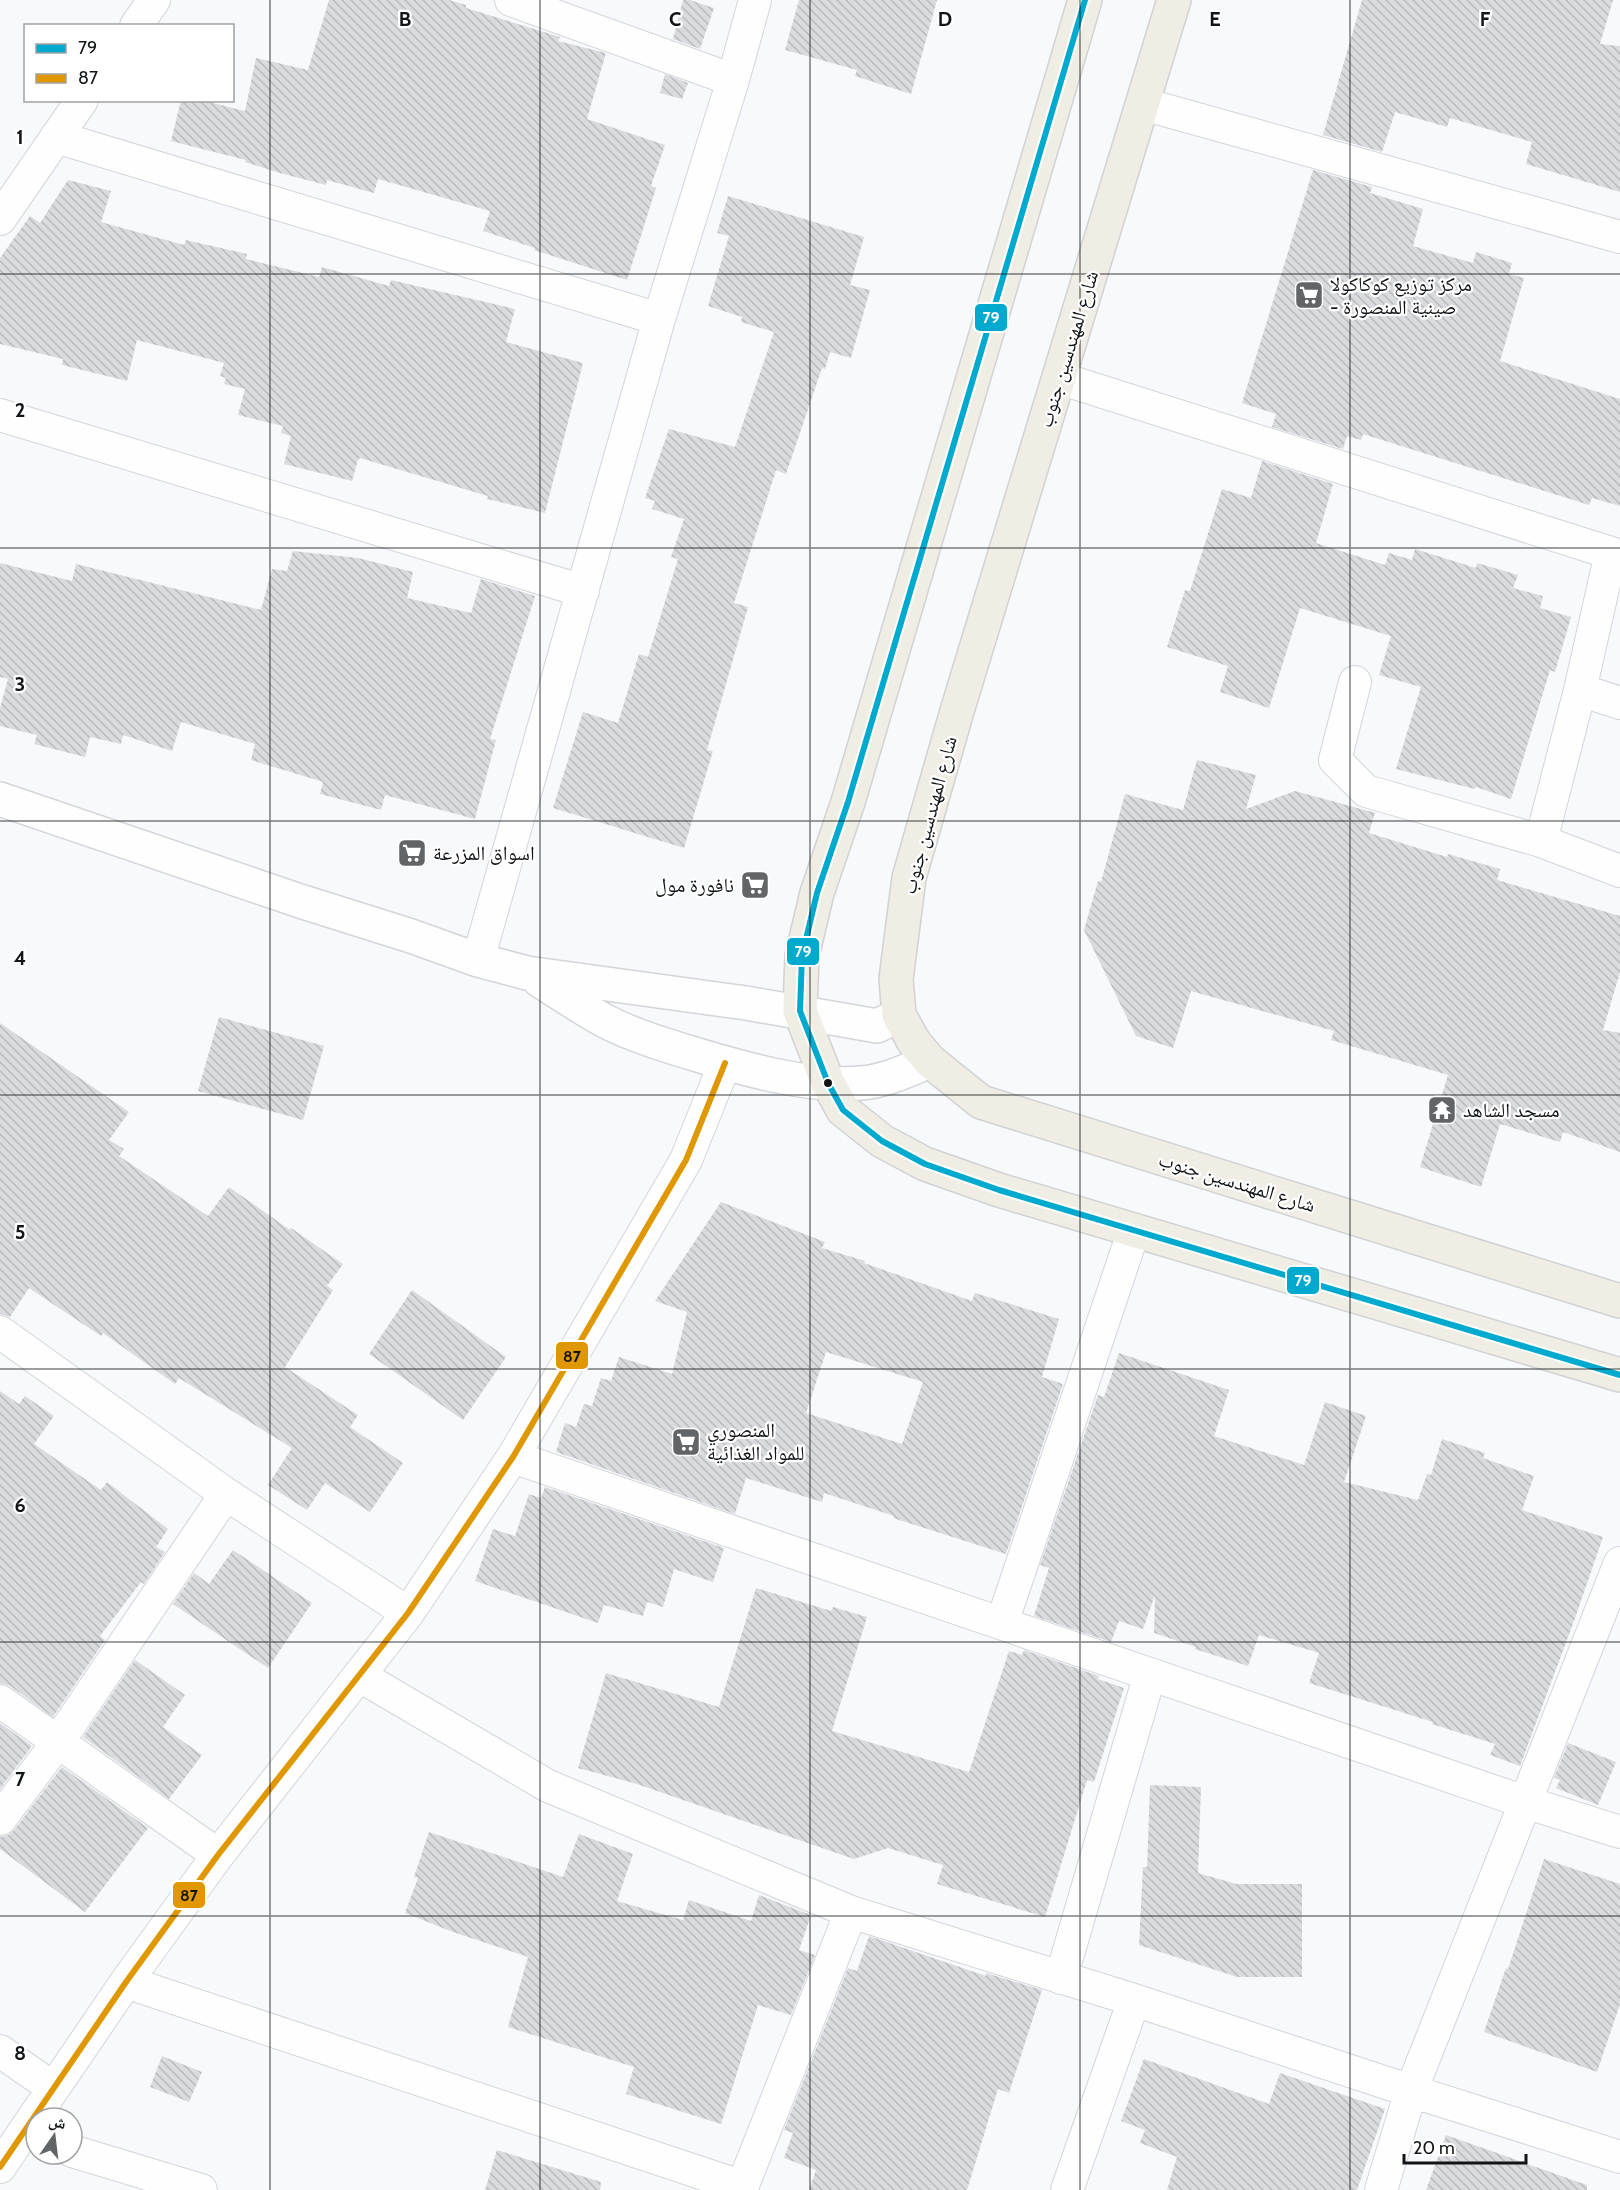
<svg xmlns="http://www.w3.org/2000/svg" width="1620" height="2190" viewBox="0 0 1620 2190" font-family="Cabin,'Noto Naskh Arabic',sans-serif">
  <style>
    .building { fill: url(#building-back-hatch); fill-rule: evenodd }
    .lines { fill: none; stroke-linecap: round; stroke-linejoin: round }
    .minor-casing { stroke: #d3d5d8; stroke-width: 34 }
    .tertiary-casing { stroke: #d3d5d8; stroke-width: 36 }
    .trunk-casing { stroke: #d1d2d4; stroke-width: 36 }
    .minor { stroke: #fefeff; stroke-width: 32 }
    .tertiary { stroke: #fefeff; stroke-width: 33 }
    .trunk { stroke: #f0ede4; stroke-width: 33 }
    .bus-1-casing { stroke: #fff; stroke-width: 10 }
    .bus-2-casing { stroke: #fff; stroke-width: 10 }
    .bus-1 { stroke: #00a9ce; stroke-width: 6 }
    .bus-2 { stroke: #e09802; stroke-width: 6 }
    .grid { fill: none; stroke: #121517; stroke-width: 1.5; stroke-opacity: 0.55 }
    .bus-dot { fill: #121517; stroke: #fff; stroke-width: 2 }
    .labels { text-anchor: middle; stroke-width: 4.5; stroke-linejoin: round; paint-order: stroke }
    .poi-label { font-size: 20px; fill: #121517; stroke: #fff; text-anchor: start }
    .street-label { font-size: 20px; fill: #121517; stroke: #fff }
    .grid-label { font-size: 20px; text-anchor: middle; font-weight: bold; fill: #121517; stroke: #fff; stroke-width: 4.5; stroke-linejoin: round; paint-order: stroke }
    .line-badge { stroke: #fff; stroke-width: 2 }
    .badge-label { font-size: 16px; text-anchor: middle; font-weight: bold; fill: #fff }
    .pale-badge-label { font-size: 16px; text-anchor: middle; font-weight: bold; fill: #111 }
  </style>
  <defs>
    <pattern id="building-back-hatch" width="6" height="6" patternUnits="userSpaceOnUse" patternTransform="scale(1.5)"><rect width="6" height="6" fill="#dadbdf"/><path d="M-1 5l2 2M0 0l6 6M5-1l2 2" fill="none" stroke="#babbbf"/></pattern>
  </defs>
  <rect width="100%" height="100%" fill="#f7f9fc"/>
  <path class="building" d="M329,0h120l17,5v3l94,29 -2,4 48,12 -19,66 78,26 -14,41 5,2 -29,92 -93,-30 1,-2 -52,-17 7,-20 -112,-32 -4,14 -47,-13 -1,5 -46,-12 -35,-11 1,-2 -75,-19 10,-41h20l44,11 11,-53 52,12z
    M683,0h7l24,8 -14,41 -27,-10z
    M799,0h138l-26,94 -56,-18 2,-6 -72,-20z
    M1362,0h251l-13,44 20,2v146l-94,-28 6,-22 -82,-24 -3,9 -52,-15 -13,40 -59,-17z
    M665,74l23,9 -6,16 -22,-6z
    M1313,170l59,17 -2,6 53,16 -10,37 60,17 3,-11 36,11 -3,11 15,4 -24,83 120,38v107l-28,-8 -3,7 -226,-71 -2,6 -14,-4 -4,13 -71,-22 4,-13 -34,-11z
    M68,180l43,11 -10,31 83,23 2,-5 61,14 -1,5 73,18 3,-10 67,19 2,-6 124,29 -9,33 77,21 -38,150 -58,-14 1,-3 -128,-38 -2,2 -6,21 -68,-17 7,-28 -10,-3 2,-7 -45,-11 7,-26 -21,-5 2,-6 -6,-2 4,-13 -87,-23 -10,41 -65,-16 1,-6 -63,-15v-86l30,-42 10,7z
    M728,196l136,41 -14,48 20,5 -19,68 -21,-6 -5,17 -3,-1 -36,106 -10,-4 -42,133 14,4 -41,143 6,1 -29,97 -131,-40 30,-96 35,11 21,-69 9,3 30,-98 -7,-2 13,-38 -32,-10 3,-8 -10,-3 24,-69 66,18 39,-115 -33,-10 1,-5 -34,-11 21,-70 -12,-3z
    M1262,461l71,23 -17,59 69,22 4,-12 23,7 3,-11 61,19 1,-5 41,12 -5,13 30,8 -3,12 31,9 -16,55 -5,-2 -39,129 -35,-12 -1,2 -79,-20 25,-82 -42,-12 12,-39 -91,-28 -31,100 -49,-16 8,-26 -61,-19 18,-57 5,1 32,-102 29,9z
    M293,551l65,7 55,14 -6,26 64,15 10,-34 54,17 -45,143 6,1 -21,79 -90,-24 -4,15 -61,-16 3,-12 -72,-22 4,-16 -74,-22 -9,29 -49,-16 -2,9 -31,-7 -5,20 -51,-13 3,-9 -37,-9v-18l8,-29 -8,-2v-114l72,18 4,-17 185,46 11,-41 15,2z
    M1197,760l59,15 -10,34 49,-18 77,21h3l-6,21 78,24 1,-3 52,15 -3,11 123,36v56l-17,58 17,3v119l-57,-20 -3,10 -60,-18 -19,63 -61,-20 28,-92 -117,-35 3,-9 -143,-40 -18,57 -37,-12 -52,-106 14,-49 3,1 24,-88 58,16z
    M219,1017l105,29 -21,74 -105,-29z
    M0,1023l129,89 -20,28 15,9 -5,7 89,60 21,-29 61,43 1,-2 52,36 -16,22 6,4 -48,77 73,48 -8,12 53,36 -33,49 -45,-29 -18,27 -39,-25 24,-37 -113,-70 -4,6 -72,-51 -2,3 -72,-48 -19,29 -10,-3z
    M721,1202l104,40 -3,6 43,13 -1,2 108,38 3,-8 84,26 -17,58 21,7 -57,170 -113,-36 1,-2 -70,-23 -2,9 -76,-24 -11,36 -179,-62 9,-29 11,4 8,-23 8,2 9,-28 10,3 8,-24 53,17 15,-62 -32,-11zM826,1352l97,30 -21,62 -96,-31z
    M412,1290l94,67 -43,63 -94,-66z
    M1119,1353l110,37 -15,46 90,29 21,-63 41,14 -22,66 74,18 9,-26 4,1 11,-36 43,14 -2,5 51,18 -12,34 81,27 -29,84 -54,145 -30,-11 5,-11 -63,-20 1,-2 -124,-39 10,-30 -60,-18 -11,31 -53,-17 1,-2 -42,-14 1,-38 -12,34 -24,-8 -8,21 -77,-26 15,-48 -9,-3 58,-170 6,2z
    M0,1391l19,13 6,-8 29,20 -20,28 67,46 6,-8 61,47 -12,18 9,5 -21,32 -3,-2 -41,54 5,4 -52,77 -43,-31 -10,-3z
    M545,1487l179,61 -11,34 -39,-13 -11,38 -16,-5 -4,14 -39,-11 -6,18 -123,-42 18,-52 22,7 14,-42 12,4z
    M233,1550l79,53 -44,65 -95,-64 21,-31 15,11z
    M756,1588l75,23 2,-4 34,10 -35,114 137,41 40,-121 13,4 2,-5 75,26 -1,3 26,9 -30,94 -7,-2 -42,137 -108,-33 6,-19 -55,-17 -34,11 -217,-75 -59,-16 28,-95 113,34z
    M135,1660l50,35 -22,32 39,28 -33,44 -86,-62z
    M0,1723l32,23 -32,43z
    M1568,1743l48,19 -18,43 -42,-17 4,-8 -6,-2z
    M62,1767l86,61 -63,84 -85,-63v-12l8,-2 6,-5z
    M1150,1785l51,2 -3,86 38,11h66v93h-65l-98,-32 4,-78h4z
    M429,1832l134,45 16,-43 54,20 -16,47 66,19 6,-20 62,21 8,-26 52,20 -12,35 16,5 -24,60 -33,-10 -37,119 -95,-30 8,-27 -126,-40 20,-70 -75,-25 -48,-19 13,-35 -4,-1z
    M1544,1859l76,25v120l-23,68 -113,-40 22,-64 2,1z
    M869,1936l117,40v-3l56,17 -33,103 -11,-4 -31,101h-158l7,-20 -32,-12 9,-25 -9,-3 64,-162 9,3z
    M162,2056l40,16 -13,30 -39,-15z
    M1144,2059l125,45 11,-31 105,36 -28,81h-190l10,-33 -37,-14 5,-13 -24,-9z
    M1446,2135l141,50v5h-161z
    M497,2150l104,32 -1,8h-115z"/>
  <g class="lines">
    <g class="minor-casing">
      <path id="minor" d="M511,0l222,80
        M136,26l18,-26
        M1143,104l477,133
        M56,137l603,182
        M0,219l82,-119
        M1059,378l552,175 -31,137 -39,151 79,30
        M0,415l583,176
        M1355,682l-20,78 31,31 175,50
        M1580,690l40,13
        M478,960l181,-641 74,-239 22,-80
        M0,1332l226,162 182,119
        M513,1457l1012,345 95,30
        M1002,1623l132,-393
        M360,1676l188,110 303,126 283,88 277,91 209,66
        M0,1701l218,154
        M0,1819l58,-77 168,-248
        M1061,1978l89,-304
        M126,1982l617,205
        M0,2051l53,37
        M72,2151l129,39
        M0,2167l126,-185 92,-127 190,-242 105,-156 173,-297 39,-97
        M741,2190l110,-278
        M1067,2190l67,-190
        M1381,2190l30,-99 209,-528"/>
    </g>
    <g class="tertiary-casing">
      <path id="tertiary" d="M0,799l300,102 111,35 67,24 49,13 219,30 131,23 22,-11
        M539,980c22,14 44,29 66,41 27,14 57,23 86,32 50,15 118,35 170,30 25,-2 47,-13 69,-22"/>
    </g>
    <g class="trunk-casing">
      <path id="trunk" d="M1085,0l-237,802 -31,91 -15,63 -2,55 28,72 15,27 39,31 43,23 74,26 621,185
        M1174,0l-217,711 -48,167 -13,101 3,36 15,27 16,19 51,41 639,199"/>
    </g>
    <use href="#minor" class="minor"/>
    <use href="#tertiary" class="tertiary"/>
    <use href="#trunk" class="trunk"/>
    <g class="bus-1-casing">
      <path id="bus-1" d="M1085,0l-237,802 -31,91 -15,63 -2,55 28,72 15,27 39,31 43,23 74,26 621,185"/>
    </g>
    <g class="bus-2-casing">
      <path id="bus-2" d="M0,2167l126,-185 92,-127 190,-242 105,-156 173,-297 39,-97"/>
    </g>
    <use href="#bus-1" class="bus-1"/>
    <use href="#bus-2" class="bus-2"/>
  </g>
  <path class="grid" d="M270,0v2190M540,0v2190M810,0v2190M1080,0v2190M1350,0v2190M0,274h1620M0,548h1620M0,821h1620M0,1095h1620M0,1369h1620M0,1642h1620M0,1916h1620"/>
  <defs>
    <g id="supermarket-square" transform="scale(1.5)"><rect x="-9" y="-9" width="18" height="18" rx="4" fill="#626567" stroke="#fff"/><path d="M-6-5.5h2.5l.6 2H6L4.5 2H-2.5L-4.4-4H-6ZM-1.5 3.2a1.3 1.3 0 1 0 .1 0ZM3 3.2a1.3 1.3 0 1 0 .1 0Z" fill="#fff"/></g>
    <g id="temple-square" transform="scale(1.5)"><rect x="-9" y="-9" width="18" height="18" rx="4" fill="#626567" stroke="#fff"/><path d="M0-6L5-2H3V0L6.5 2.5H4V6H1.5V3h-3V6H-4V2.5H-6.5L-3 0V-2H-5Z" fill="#fff"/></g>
  </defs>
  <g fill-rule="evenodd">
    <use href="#supermarket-square" x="1309" y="295"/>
    <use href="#supermarket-square" x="412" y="853"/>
    <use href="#supermarket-square" x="755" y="885"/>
    <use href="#temple-square" x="1442" y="1110"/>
    <use href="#supermarket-square" x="686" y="1442"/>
  </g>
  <circle class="bus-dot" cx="828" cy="1083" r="5"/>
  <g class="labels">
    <g class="poi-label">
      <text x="1330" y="291">مركز توزيع كوكاكولا<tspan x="1330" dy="23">- صينية المنصورة</tspan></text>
      <text x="433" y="860">اسواق المزرعة</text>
      <text x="734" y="892" text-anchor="end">نافورة مول</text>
      <text x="1463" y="1117">مسجد الشاهد</text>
      <text x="707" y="1437">المنصوري<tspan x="707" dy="23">للمواد الغذائية</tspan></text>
    </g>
    <g class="street-label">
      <text transform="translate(1068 349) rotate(-73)" y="7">شارع المهندسين جنوب</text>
      <text transform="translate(929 815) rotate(-75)" y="7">شارع المهندسين جنوب</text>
      <text transform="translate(1237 1182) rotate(17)" y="7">شارع المهندسين جنوب</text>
    </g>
  </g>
  <g class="grid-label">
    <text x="405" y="26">B</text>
    <text x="675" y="26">C</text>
    <text x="945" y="26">D</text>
    <text x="1215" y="26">E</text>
    <text x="1485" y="26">F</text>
    <text x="20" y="144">1</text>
    <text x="20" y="417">2</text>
    <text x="20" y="691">3</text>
    <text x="20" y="965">4</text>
    <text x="20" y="1239">5</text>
    <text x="20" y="1512">6</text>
    <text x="20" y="1786">7</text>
    <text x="20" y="2060">8</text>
  </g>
  <g class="line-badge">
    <rect x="974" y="303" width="34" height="29" rx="6" fill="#00a9ce"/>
    <rect x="786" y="937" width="34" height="29" rx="6" fill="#00a9ce"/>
    <rect x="1286" y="1266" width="34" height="29" rx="6" fill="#00a9ce"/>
    <rect x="555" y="1341" width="34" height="29" rx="6" fill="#e09802"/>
    <rect x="172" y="1881" width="34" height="28" rx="6" fill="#e09802"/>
  </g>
  <g class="badge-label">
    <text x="991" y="323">79</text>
    <text x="803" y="957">79</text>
    <text x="1303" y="1286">79</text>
  </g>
  <g class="pale-badge-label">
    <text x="572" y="1362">87</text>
    <text x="189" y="1901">87</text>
  </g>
  <rect x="24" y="24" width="210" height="78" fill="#ffffff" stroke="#a0a1a2" stroke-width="1.5"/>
  <rect x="36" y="44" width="30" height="9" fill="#00a9ce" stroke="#a0a1a2" stroke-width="1.5"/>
  <text x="78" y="54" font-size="18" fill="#121517">79</text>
  <rect x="36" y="74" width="30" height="9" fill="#e09802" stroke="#a0a1a2" stroke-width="1.5"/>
  <text x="78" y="84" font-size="18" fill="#121517">87</text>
  <g transform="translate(54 2136) rotate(14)"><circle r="28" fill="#ffffff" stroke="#a0a1a2" stroke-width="1.5"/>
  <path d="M0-4.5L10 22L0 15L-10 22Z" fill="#626567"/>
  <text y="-9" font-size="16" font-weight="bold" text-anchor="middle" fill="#121517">ش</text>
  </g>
  <path d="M1404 2154v9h122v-9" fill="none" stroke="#121517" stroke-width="3"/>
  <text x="1413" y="2154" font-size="18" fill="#121517" stroke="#ffffff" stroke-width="4.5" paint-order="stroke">20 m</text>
</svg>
